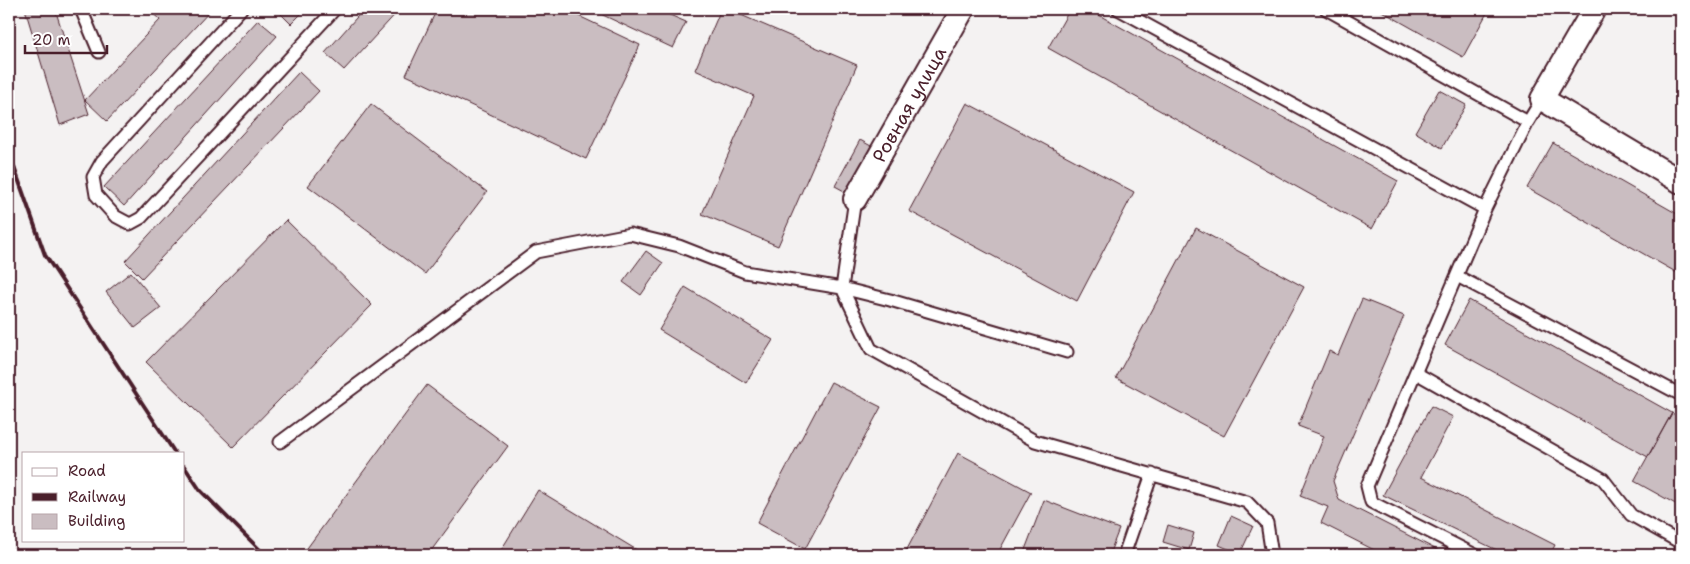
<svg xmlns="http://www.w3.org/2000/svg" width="1690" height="564" viewBox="0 0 1690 564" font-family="'Shantell Sans',sans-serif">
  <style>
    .building { fill: #cabdc1; stroke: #4a1f2b }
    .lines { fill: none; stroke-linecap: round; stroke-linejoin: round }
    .service-casing { stroke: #4a1f2b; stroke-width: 15 }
    .minor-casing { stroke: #4a1f2b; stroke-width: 26 }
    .service { stroke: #fff; stroke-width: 11 }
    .minor { stroke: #fff; stroke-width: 22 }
    .rail { stroke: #4a1f2b; stroke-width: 4 }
    .labels { text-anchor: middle; stroke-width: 4; stroke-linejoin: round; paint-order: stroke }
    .street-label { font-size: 19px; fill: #4a1f2b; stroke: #fff }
  </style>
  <rect width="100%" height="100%" fill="#f4f2f2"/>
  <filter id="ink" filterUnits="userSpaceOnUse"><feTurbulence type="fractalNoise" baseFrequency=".02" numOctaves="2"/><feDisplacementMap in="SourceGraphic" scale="10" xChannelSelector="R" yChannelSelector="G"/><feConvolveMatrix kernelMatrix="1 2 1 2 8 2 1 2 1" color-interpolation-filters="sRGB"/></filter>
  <g filter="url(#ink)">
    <path class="building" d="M25,9h30l34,105 -29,11z
      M148,9h64l-105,112 -22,-21 75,-80z
      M276,9h30l-15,15z
      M364,9h36l-56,61 -19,-17z
      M437,9h127l76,36 -54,114 -180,-84z
      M590,9h66l30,13 -13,26z
      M721,9h6l130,56 -79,181 -76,-32 52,-118 -59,-26z
      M1070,9h18l310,172 -26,48 -324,-181z
      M1378,9h106l4,2 -25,46z
      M258,20l19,16 -153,170 -20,-19z
      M299,72l20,19 -177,187 -17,-17z
      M1439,90l27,15 -24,43 -27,-16z
      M967,103l167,89 -57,109 -168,-90z
      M371,104l116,88 -62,82 -117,-88z
      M860,140l11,6 -25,46 -11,-6z
      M1553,143l128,73v59l-154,-87z
      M286,220l86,85 -139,142 -87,-85z
      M1196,228l108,59 -80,149 -108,-58z
      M646,251l17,12 -22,32 -18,-13z
      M131,272l30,36 -26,20 -29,-36z
      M685,287l88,53 -27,43 -87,-53z
      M1362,299l42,17 -71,165 6,19 108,55h-63l-63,-32 7,-16 -28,-11 24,-60 -26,-10 31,-75 9,4z
      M1469,300l203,113 -24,44 -203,-112z
      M831,382l50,25 -76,142 -48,-26z
      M427,385l81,61 -80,109h-126z
      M1431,406l22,11 -32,60 134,68 -5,10h-43l-124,-60z
      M1672,413l9,5v89l-47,-26z
      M958,453l73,39 -34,63h-93z
      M538,490l107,65h-147z
      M1044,500l75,29 -10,26h-86z
      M1231,516l22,10 -13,28 -21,-9z
      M1168,525l26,8 -5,17 -26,-8z"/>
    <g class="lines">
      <g class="service-casing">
        <path id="service" d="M81,9l18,43
          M241,9l-139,152 -9,16 3,18 19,21 15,8 11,-6 194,-209
          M1118,9l367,200
          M1326,9l202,113
          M855,199l-13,89 29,61 164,92 212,61 20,21 5,32
          M1457,276l224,119
          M1416,373l187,106 28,36 50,28
          M280,442l256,-190 94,-18 49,12 66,26 97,16 48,12 177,52
          M1124,555l28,-81
          M1475,555l-104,-53 -4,-16 118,-277 43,-87 14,-23"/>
      </g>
      <g class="minor-casing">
        <g id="minor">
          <path d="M1594,9l-52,90 139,83"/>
          <path id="s1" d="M855,199l108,-190"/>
        </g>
      </g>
      <use href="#service" class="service"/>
      <use href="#minor" class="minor"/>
      <path class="rail" d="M9,153l36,102 130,198
        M184,466l16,24 65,65"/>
    </g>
  </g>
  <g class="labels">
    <g class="street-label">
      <text dy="7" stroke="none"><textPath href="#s1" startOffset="109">Ровная улица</textPath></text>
    </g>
  </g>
  <rect width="1690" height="564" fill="none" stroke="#fff" stroke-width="30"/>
  <rect x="15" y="15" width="1660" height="534" fill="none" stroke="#4a1f2b" stroke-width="2" filter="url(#ink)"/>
  <rect x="22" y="452" width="162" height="90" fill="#ffffff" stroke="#b7a5aa"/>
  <rect x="32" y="468" width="25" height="8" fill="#ffffff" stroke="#b7a5aa"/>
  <text x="68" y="476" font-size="15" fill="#4a1f2b">Road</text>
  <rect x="32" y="493" width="25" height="8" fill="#4a1f2b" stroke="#b7a5aa"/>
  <text x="68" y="502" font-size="15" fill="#4a1f2b">Railway</text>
  <rect x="32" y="514" width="25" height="15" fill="#cabdc1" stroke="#b7a5aa"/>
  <text x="68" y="526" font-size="15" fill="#4a1f2b">Building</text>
  <path d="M25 45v8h82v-8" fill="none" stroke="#4a1f2b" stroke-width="2.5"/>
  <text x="32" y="45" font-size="15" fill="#4a1f2b" stroke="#ffffff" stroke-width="4" paint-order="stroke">20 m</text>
</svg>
